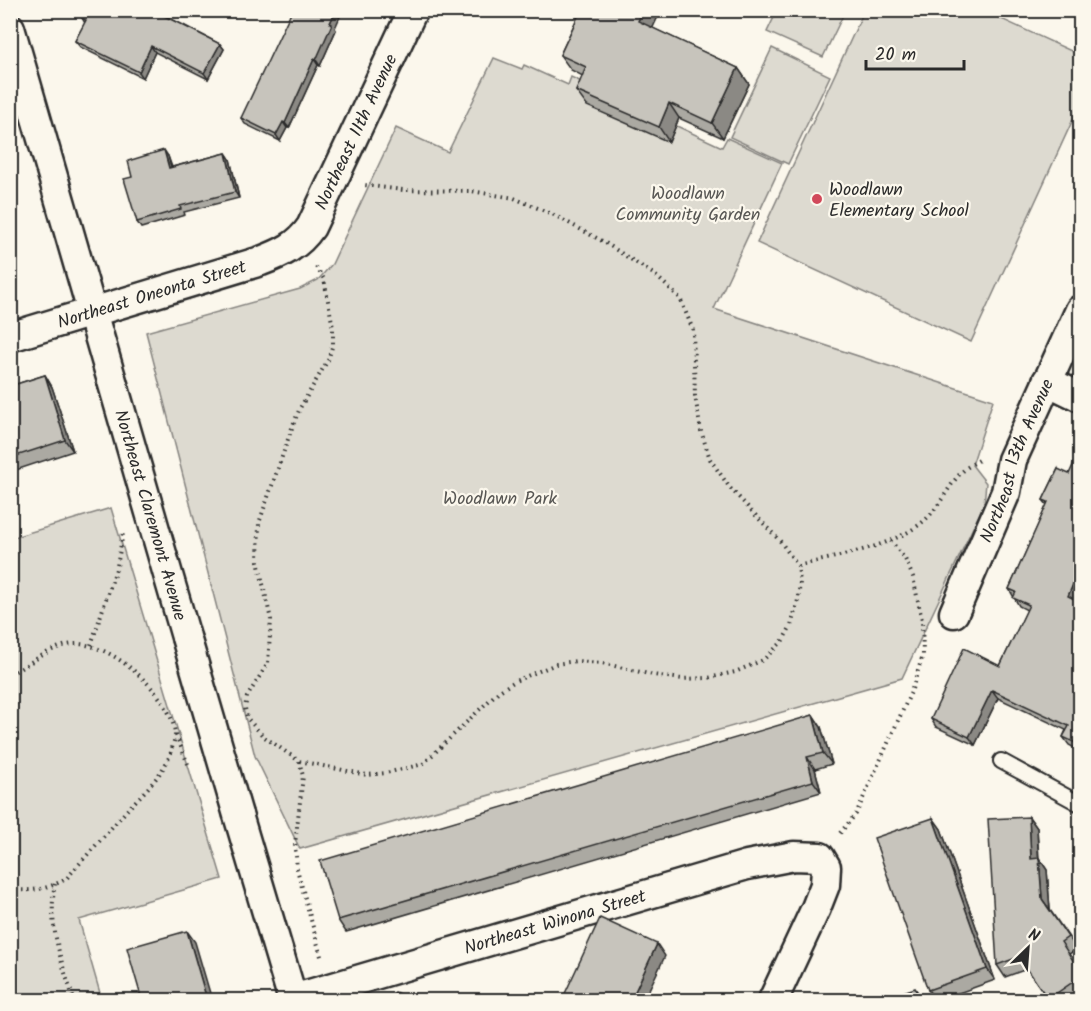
<svg xmlns="http://www.w3.org/2000/svg" width="1091" height="1011" viewBox="0 0 1091 1011" font-family="Kalam,sans-serif">
  <style>
    .green { fill: #dddad0; stroke: #84827e; stroke-width: 1.5 }
    .lines { fill: none; stroke-linecap: round; stroke-linejoin: round }
    .lane-casing { stroke: #2b2b2b; stroke-width: 18 }
    .street-casing { stroke: #2b2b2b; stroke-width: 33 }
    .path { stroke: #2b2b2b; stroke-width: 4; stroke-dasharray: 1.5 4.5; stroke-linecap: butt }
    .lane { stroke: #fbf7ec; stroke-width: 14 }
    .street { stroke: #fbf7ec; stroke-width: 28 }
    .street-bridge-casing { stroke: #2b2b2b; stroke-width: 33; stroke-linecap: butt }
    .street-bridge { stroke: #fbf7ec; stroke-width: 28 }
    .wall { fill: #aba9a2; stroke: #2b2b2b; stroke-width: 1.5 }
    .shaded-wall { fill: #8b8984; stroke: #2b2b2b; stroke-width: 1.5 }
    .building { fill: #c7c4bc; stroke: #2b2b2b; stroke-width: 1.5 }
    .poi-dot { fill: #d1495b; stroke: #fbf7ec; stroke-width: 2 }
    .labels { text-anchor: middle; stroke-width: 4.5; stroke-linejoin: round; paint-order: stroke }
    .street-label { font-size: 18px; fill: #2b2b2b; stroke: #fbf7ec }
    .poi-label { font-size: 18px; fill: #2b2b2b; stroke: #fbf7ec; text-anchor: start }
    .park-label { font-size: 18px; fill: #585754; stroke: #fbf7ec }
  </style>
  <rect width="100%" height="100%" fill="#fbf7ec"/>
  <filter id="ink" filterUnits="userSpaceOnUse"><feTurbulence type="fractalNoise" baseFrequency=".0167" numOctaves="2"/><feDisplacementMap in="SourceGraphic" scale="12" xChannelSelector="R" yChannelSelector="G"/><feConvolveMatrix kernelMatrix="1 2 1 2 8 2 1 2 1" color-interpolation-filters="sRGB"/></filter>
  <g filter="url(#ink)">
    <path class="green" d="M777,11v-1l68,1 -22,46 -56,-25z
      M864,11h120l96,44v49l-109,238 -214,-99z
      M772,48l58,28 -42,88 -58,-27z
      M494,58l28,11 2,-4 44,20 3,-8 151,70 5,-9 55,25 -68,146 279,91 -21,65 14,18 -2,21 -82,174 -602,171 -45,-93 -109,-424 154,-43 18,-9 14,-16 64,-136 52,24z
      M111,508l111,371 -143,41 23,80h-91v-462z"/>
    <g class="lines">
      <g class="lane-casing">
        <path id="lane" d="M1001,761l79,43"/>
      </g>
      <g class="street-casing">
        <g id="street">
          <path id="s1" d="M10,28l176,609"/>
          <path id="s2" d="M10,337l251,-76c21,-8 37,-15 50,-34l102,-217"/>
          <path d="M1047,381l33,16"/>
          <path id="s3" d="M954,613l52,-121 6,-32 68,-150"/>
          <path d="M238,815l55,185"/>
          <path id="s4" d="M293,999l454,-134 47,-9 26,1 6,10 -1,18 -9,23 -43,92"/>
        </g>
      </g>
      <path class="path" d="M316,267l8,12 9,49v16l-5,16 -28,48 -7,17 -34,98 -1,38 13,59 -3,43 -21,34 -2,11 2,10 16,18 36,25 68,14 19,-2 37,-9 75,-72 17,-11 41,-17 20,-3 26,2 51,12 29,4 26,-1 27,-6 28,-12 19,-18 9,-16 7,-26 2,-18 -2,-16 -18,-25 -50,-53 -20,-29 -9,-28 -6,-35 -2,-66 -13,-32 -25,-23 -51,-33 -52,-28 -38,-16 -43,-7 -68,-1 -39,-5
        M798,566c38,-10 97,-19 127,-46 16,-14 24,-37 40,-51 5,-4 11,-7 16,-10
        M91,645l26,-79 6,-33
        M10,674c21,-10 43,-30 66,-30 37,-1 97,53 99,90 0,6 -3,13 -4,18 -8,23 -28,41 -44,58 -20,23 -41,46 -61,69 -21,11 -32,12 -56,11
        M176,735l12,29
        M299,761l4,15 -8,68 2,25 25,91
        M840,833l16,-19 55,-122 12,-37 -1,-35 -9,-43 -8,-18 -14,-18
        M55,884c-8,38 7,81 19,116"/>
      <use href="#lane" class="lane"/>
      <use href="#street" class="street"/>
      <g class="street-bridge-casing">
        <path id="street-bridge" d="M186,637l52,178"/>
      </g>
      <use href="#street-bridge" class="street-bridge"/>
    </g>
    <path class="wall" d="M571,10h90l-9,18 86,40 11,16 -26,54 -44,-20 -10,24 -82,-36 -11,-15 7,-15 -12,-6 -11,-15 19,-41z
      M166,16l54,28 4,5 -16,30 -53,-27 -12,26 -63,-31 -5,-6 10,-18 -3,-5z
      M335,28l1,2 -16,36 -2,-1 -29,63h-2l-7,13 -35,-17 -4,-6z
      M226,153l4,6 9,39 -55,14 1,3 -44,13 -4,-6 -5,-45 36,-21 4,11z
      M45,375l7,12 21,64 -63,21v-86z
      M1058,469l22,120 -4,11 4,2v149l-11,-6 -6,-8 3,-7 -68,-32 -23,47 -39,-18 -5,-8 69,-53 27,-56 -8,-4 -10,-17 38,-84 -4,-5z
      M813,715l8,12 11,37 -17,5 6,23 -475,140 -8,-12z
      M1029,817l8,11 2,30 8,12 3,40 27,39 -8,5 11,17v23l-9,6h-22l-22,-31 -22,8 -8,-12z
      M933,818l8,11 54,151 -56,20h-3l-8,-10z"/>
    <path class="shaded-wall" d="M162,10h7l-4,10 -5,-6z
      M336,10h7l-8,18 1,2 -16,36 -4,-6 14,-37z
      M643,10h18l-12,26 -11,-15z
      M220,44l4,5 -16,30 -4,-6z
      M151,46l4,6 -12,26 -4,-6z
      M314,59l4,6 -29,63 -4,-5z
      M738,68l11,16 -26,54 -11,-15z
      M669,103l10,15 -10,24 -10,-15z
      M283,122l4,6 -7,13 -4,-6z
      M164,150l4,6 5,18 -4,-6z
      M226,153l4,6 9,39 -4,-6z
      M45,375l7,12 21,64 -8,-11z
      M1080,568v21l-7,16 -5,-9z
      M992,690l6,8 -23,47 -6,-8z
      M813,715l8,12 11,37 -9,-11z
      M807,757l8,12 6,23 -8,-11z
      M1029,817l8,11 2,42 -8,-11z
      M933,818l8,11 54,151 -8,-11z
      M1039,858l8,12 3,40 -8,-11z
      M187,931l8,11 17,58h-5z
      M657,944l8,12 -21,44h-13z
      M915,988l8,12h-4z"/>
    <path class="building" d="M85,10h77l-2,4 60,30 -16,29 -53,-27 -12,26 -64,-31 11,-21 -4,-2z
      M292,10h44l-6,13 2,1 -16,36 -2,-1 -29,64 -2,-1 -7,13 -35,-17z
      M581,10h62l-5,11 100,47 -26,55 -43,-20 -10,24 -83,-36 10,-24 -26,-12z
      M164,150l5,18 57,-15 9,39 -55,14 1,3 -44,13 -13,-43 8,-2 -4,-16z
      M45,375l20,65 -55,18v-72z
      M1075,461l5,2v105l-12,28 12,6v143l-17,-8 6,-11 -77,-36 -23,47 -38,-18 33,-71 36,18 29,-61 -16,-7 3,-6 -7,-3 39,-87 -5,-2 15,-31 11,5z
      M813,715l10,38 -16,4 6,24 -475,139 -18,-59z
      M1029,817l2,42 8,-1 3,41 26,38 -7,5 19,29v6l-32,22 -29,-42 -22,8 -9,-146z
      M933,818l54,151 -59,21 -54,-152z
      M600,918l57,26 -26,56h-69z
      M187,931l20,69h-65l-15,-52z
      M915,988l4,12h-39z
      M395,992l17,8h-21z"/>
  </g>
  <circle class="poi-dot" cx="817" cy="199" r="6"/>
  <g class="labels">
    <g class="street-label">
      <text dy="6" stroke="none"><textPath href="#s2" startOffset="429">Northeast 11th Avenue</textPath></text>
      <text dy="6" stroke="none"><textPath href="#s2" startOffset="148">Northeast Oneonta Street</textPath></text>
      <text dy="6" stroke="none"><textPath href="#s3" startOffset="165">Northeast 13th Avenue</textPath></text>
      <text dy="6" stroke="none"><textPath href="#s1" startOffset="507">Northeast Claremont Avenue</textPath></text>
      <text dy="6" stroke="none"><textPath href="#s4" startOffset="273">Northeast Winona Street</textPath></text>
    </g>
    <g class="poi-label">
      <text x="829" y="195">Woodlawn<tspan x="829" dy="21">Elementary School</tspan></text>
    </g>
    <g class="park-label">
      <text x="688" y="199">Woodlawn<tspan x="688" dy="21">Community Garden</tspan></text>
      <text x="500" y="504">Woodlawn Park</text>
    </g>
  </g>
  <rect width="1091" height="1011" fill="none" stroke="#fbf7ec" stroke-width="36"/>
  <rect x="18" y="18" width="1055" height="975" fill="none" stroke="#2b2b2b" stroke-width="2" filter="url(#ink)"/>
  <g transform="translate(1028 948) rotate(25)" stroke="#fbf7ec" stroke-width="4.5" paint-order="stroke">
  <path d="M0-4.5L10 22L0 15L-10 22Z" fill="#2b2b2b"/>
  <text y="-9" font-size="16" font-weight="bold" text-anchor="middle" fill="#2b2b2b">N</text>
  </g>
  <path d="M866 60v9h98v-9" fill="none" stroke="#2b2b2b" stroke-width="3"/>
  <text x="875" y="60" font-size="18" fill="#2b2b2b" stroke="#fbf7ec" stroke-width="4.5" paint-order="stroke">20 m</text>
</svg>
